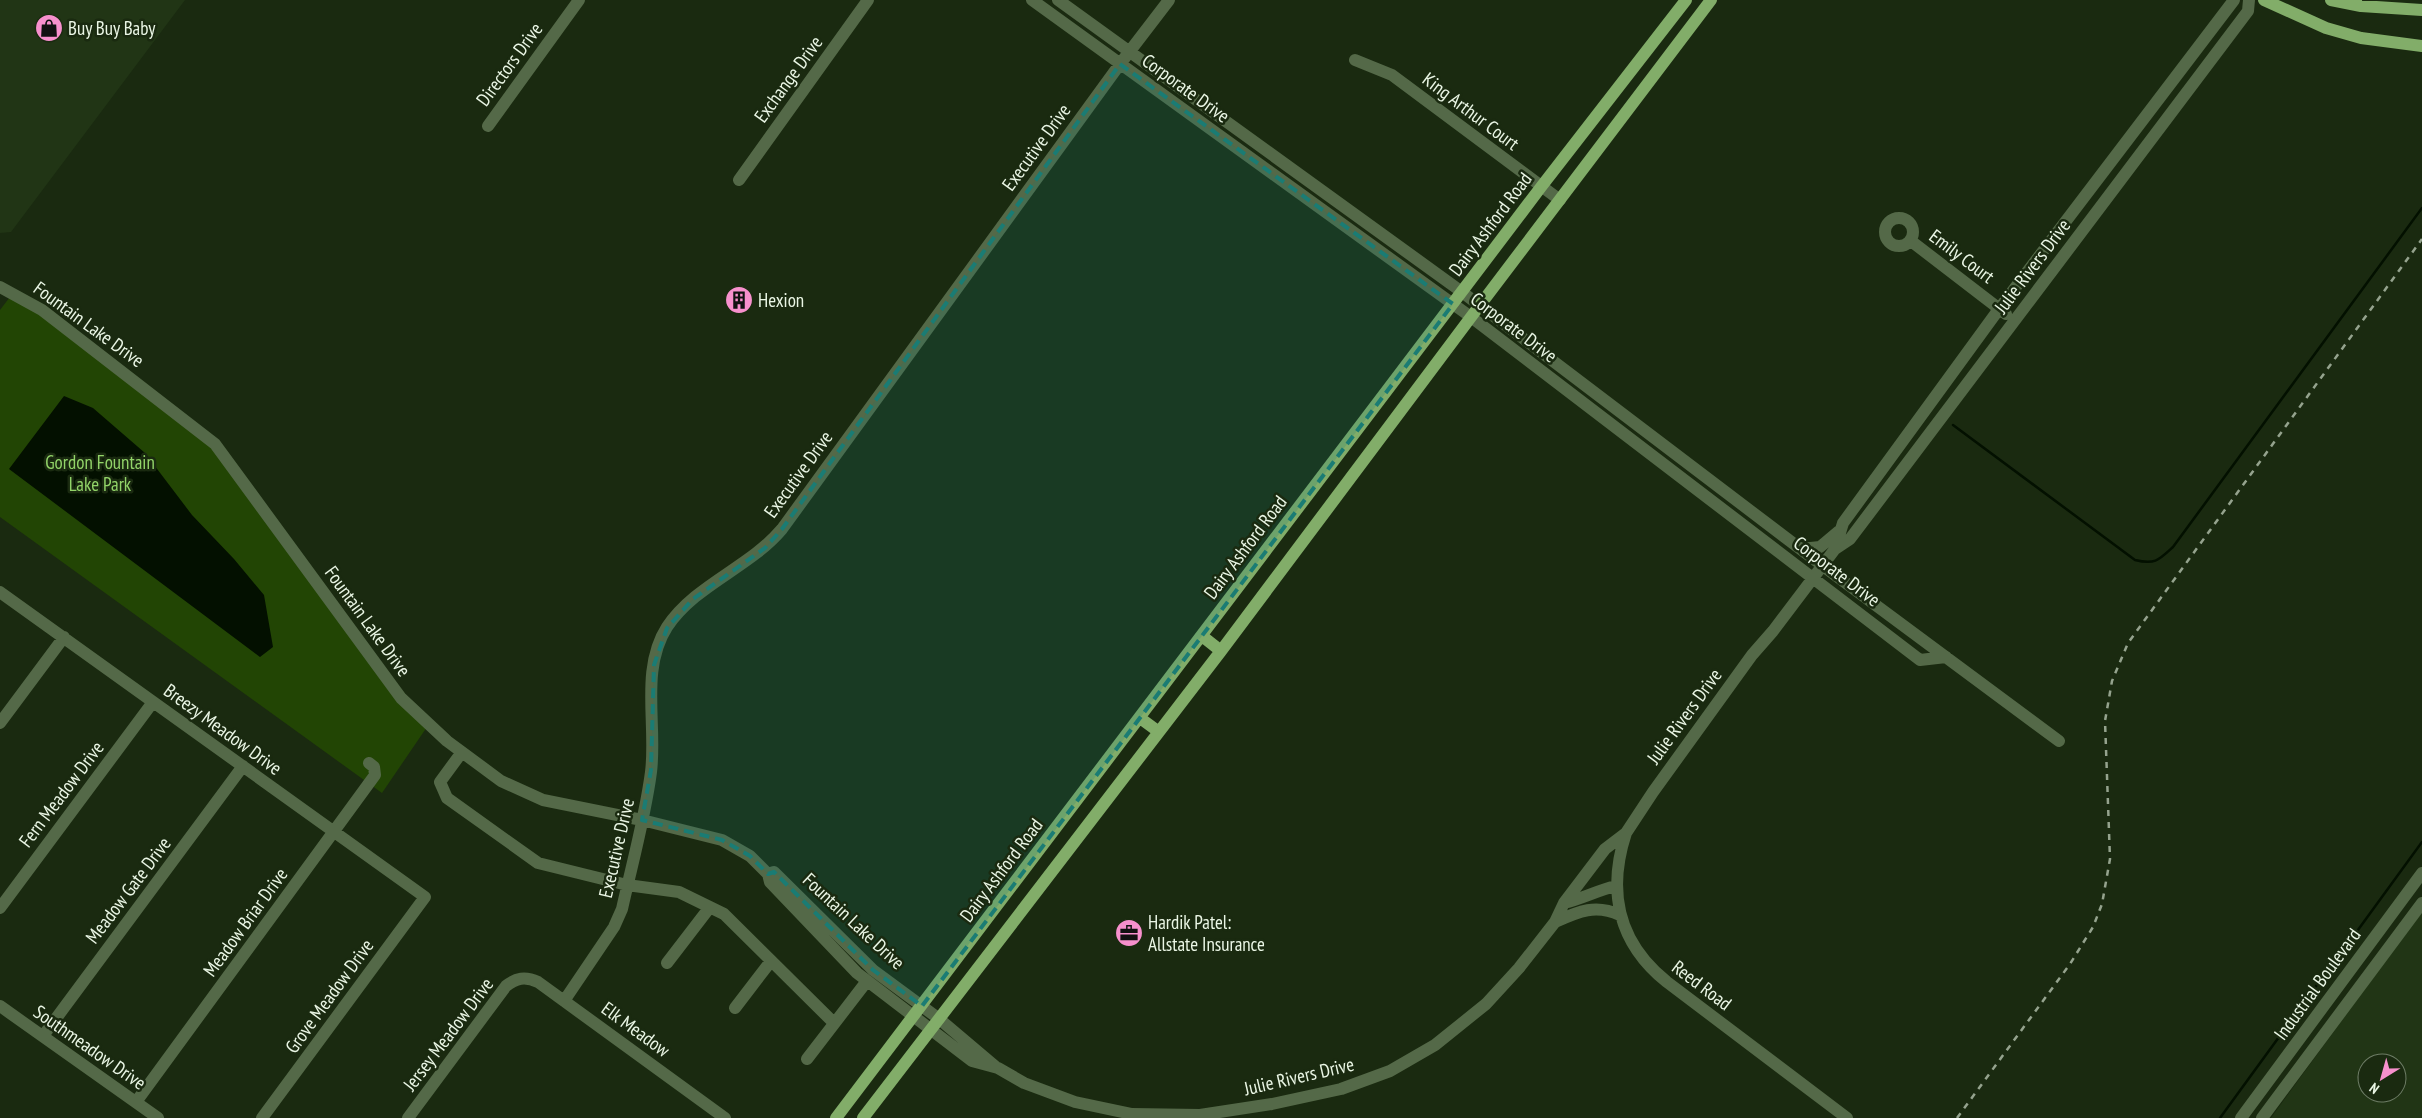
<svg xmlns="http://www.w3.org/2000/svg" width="2422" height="1118" viewBox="0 0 2422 1118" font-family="'PT Sans Narrow',sans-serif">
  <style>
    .built { fill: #213515; fill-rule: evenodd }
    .green { fill: #224504 }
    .water { fill: #031000 }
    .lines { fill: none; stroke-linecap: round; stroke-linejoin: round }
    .stream { stroke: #031000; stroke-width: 2.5 }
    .minor { stroke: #546948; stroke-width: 12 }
    .major { stroke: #82ad69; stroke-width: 12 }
    .rail { stroke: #95a38e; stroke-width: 2.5; stroke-dasharray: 6 6; stroke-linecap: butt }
    .marked { fill: #1a7c74; fill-opacity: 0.2; stroke: #1a7c74; stroke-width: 4; stroke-dasharray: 10 6; stroke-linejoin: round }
    .labels { text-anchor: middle; stroke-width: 5; stroke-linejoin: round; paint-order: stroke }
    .poi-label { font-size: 19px; fill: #eaf6e5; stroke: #1a2a10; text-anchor: start }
    .street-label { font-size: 19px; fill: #eaf6e5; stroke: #1a2a10 }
    .park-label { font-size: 19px; fill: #92d469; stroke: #1a2a10 }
  </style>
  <rect width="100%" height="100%" fill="#1a2a10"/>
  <path class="built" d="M0,0h185l-174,232 -11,1z
    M2422,910v208h-151zM2367,1063h30v30h-30z"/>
  <path class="green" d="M13,293l202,151 85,117 129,163 -47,69 -382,-276v-207z"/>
  <path class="water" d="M64,396l29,12 52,45 47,62 42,44 30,36 9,52 -13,10 -251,-188z"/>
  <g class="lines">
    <path class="stream" d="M1953,425l182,135c20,5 24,0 38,-13l249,-339
      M2339,956l83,-114
      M2220,1118l107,-147"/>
    <path class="minor" d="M1032,0l439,317 449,343 26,-3
      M1058,0l404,292 361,274 236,175
      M1355,60l37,15 168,125
      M488,126l91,-126
      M739,180l129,-180
      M1885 232a14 14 0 1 1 28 0a14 14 0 1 1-28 0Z
      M1911,241l95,73
      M0,287l42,23 173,134 186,254 46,43 54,40 42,19 99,20 80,20 28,16 18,18 2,8 87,91 115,88 26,7 26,15 51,19 57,12 68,1 72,-11 69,-15 49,-18 45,-26 51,-41 33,-36 36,-46 9,-19 41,-54 21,-16 27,-41 99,-137 21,-24 62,-82 15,-10 398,-528 1,-11
      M1801,549l19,-2 19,-16
      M1835,549l8,-26 156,-214 235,-309
      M0,592l425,305 -163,221
      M0,723l64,-86
      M462,752l-22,30 7,16 91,65 89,22 52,7 45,22 110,109
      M1626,833c-19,58 -8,110 41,149l180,136
      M768,874l6,-2 99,98 65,48 58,49
      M1564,903c18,-4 34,-13 52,-17
      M0,908l153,-206
      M1555,922c24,-11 41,-18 65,-7
      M667,963l43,-56
      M564,1001l50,-74 8,-18c10,-45 23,-91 29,-137 6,-47 -11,-103 16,-145 29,-43 82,-59 115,-98l338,-465 49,-64
      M0,1006l158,112
      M735,1008l36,-47
      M43,1036l200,-270
      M807,1059l60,-78
      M136,1102l239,-327 -1,-8 -5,-4
      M408,1118l98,-132c10,-8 19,-10 32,-4l187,136
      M2241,1118l181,-245
      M2262,1118l160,-215"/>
    <path class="major" d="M2264,0l62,28 35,10 61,8
      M2331,0l30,6 61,4
      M1202,636l19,15
      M1140,718l19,14
      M836,1118l705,-931 145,-187
      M863,1118l358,-467 250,-334 240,-317"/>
    <path class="rail" d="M1957,1118l113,-154 23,-37 9,-23 8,-45 -5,-138 7,-40 16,-38 294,-404"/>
  </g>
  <path class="marked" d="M1120,64l333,240 -531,702 -49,-36 -99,-98 -6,2 -18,-18 -28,-16 -80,-20 9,-50 3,-105 13,-37 26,-29 72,-51 17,-19z"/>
  <defs>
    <g id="shop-disc" transform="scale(1.4375)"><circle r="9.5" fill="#f790cd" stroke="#1a2a10"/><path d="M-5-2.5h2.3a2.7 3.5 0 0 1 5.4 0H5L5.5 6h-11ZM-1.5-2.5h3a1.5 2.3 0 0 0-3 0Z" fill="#111"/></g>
    <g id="building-disc" transform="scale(1.4375)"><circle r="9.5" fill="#f790cd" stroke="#1a2a10"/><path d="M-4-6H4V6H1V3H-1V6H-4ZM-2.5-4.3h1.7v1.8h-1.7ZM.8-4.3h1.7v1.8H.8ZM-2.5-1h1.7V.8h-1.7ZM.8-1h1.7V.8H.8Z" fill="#111"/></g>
    <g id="office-disc" transform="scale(1.4375)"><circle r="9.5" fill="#f790cd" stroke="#1a2a10"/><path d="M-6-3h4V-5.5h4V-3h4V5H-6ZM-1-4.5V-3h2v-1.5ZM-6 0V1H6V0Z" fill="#111"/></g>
  </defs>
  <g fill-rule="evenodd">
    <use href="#shop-disc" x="49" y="28"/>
    <use href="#building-disc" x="739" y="300"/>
    <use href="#office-disc" x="1129" y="933"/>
  </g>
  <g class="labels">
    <g class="poi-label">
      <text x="68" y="35">Buy Buy Baby</text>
      <text x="758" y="307">Hexion</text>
      <text x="1148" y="929">Hardik Patel:<tspan x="1148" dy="22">Allstate Insurance</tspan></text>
    </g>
    <g class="street-label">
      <text transform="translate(509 64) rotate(-54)" y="7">Directors Drive</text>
      <text transform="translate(788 79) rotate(-54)" y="7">Exchange Drive</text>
      <text transform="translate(1186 88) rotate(36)" y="7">Corporate Drive</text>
      <text transform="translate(1471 111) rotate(37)" y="7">King Arthur Court</text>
      <text transform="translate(1036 147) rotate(-54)" y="7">Executive Drive</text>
      <text transform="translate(1490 224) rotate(-53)" y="7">Dairy Ashford Road</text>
      <text transform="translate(1962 256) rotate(37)" y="7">Emily Court</text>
      <text transform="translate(2032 266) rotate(-53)" y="7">Julie Rivers Drive</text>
      <text transform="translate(89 324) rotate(36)" y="7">Fountain Lake Drive</text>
      <text transform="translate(1514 327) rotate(37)" y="7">Corporate Drive</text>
      <text transform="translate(798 474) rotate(-54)" y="7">Executive Drive</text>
      <text transform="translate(1245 547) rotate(-53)" y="7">Dairy Ashford Road</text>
      <text transform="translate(1837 571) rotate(37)" y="7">Corporate Drive</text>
      <text transform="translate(368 621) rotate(54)" y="7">Fountain Lake Drive</text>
      <text transform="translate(1684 716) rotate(-54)" y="7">Julie Rivers Drive</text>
      <text transform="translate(223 729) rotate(36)" y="7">Breezy Meadow Drive</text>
      <text transform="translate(61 794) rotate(-53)" y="7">Fern Meadow Drive</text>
      <text transform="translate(616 848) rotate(-77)" y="7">Executive Drive</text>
      <text transform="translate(1001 870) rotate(-53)" y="7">Dairy Ashford Road</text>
      <text transform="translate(128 890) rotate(-53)" y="7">Meadow Gate Drive</text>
      <text transform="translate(854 921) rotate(43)" y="7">Fountain Lake Drive</text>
      <text transform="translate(245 922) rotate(-54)" y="7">Meadow Briar Drive</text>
      <text transform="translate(2317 984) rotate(-54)" y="7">Industrial Boulevard</text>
      <text transform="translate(1702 985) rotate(37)" y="7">Reed Road</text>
      <text transform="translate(329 996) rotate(-54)" y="7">Grove Meadow Drive</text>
      <text transform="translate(636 1029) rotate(36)" y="7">Elk Meadow</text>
      <text transform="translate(448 1034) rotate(-53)" y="7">Jersey Meadow Drive</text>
      <text transform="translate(90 1047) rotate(35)" y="7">Southmeadow Drive</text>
      <text transform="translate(1299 1076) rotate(-13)" y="7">Julie Rivers Drive</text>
    </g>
    <g class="park-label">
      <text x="100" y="469">Gordon Fountain<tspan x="100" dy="22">Lake Park</tspan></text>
    </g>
  </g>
  <g transform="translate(2382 1078) rotate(217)"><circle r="24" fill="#1a2a10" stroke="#6d7c65"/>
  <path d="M0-4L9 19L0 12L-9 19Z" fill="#f790cd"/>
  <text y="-8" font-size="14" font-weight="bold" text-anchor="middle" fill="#eaf6e5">N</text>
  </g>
</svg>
